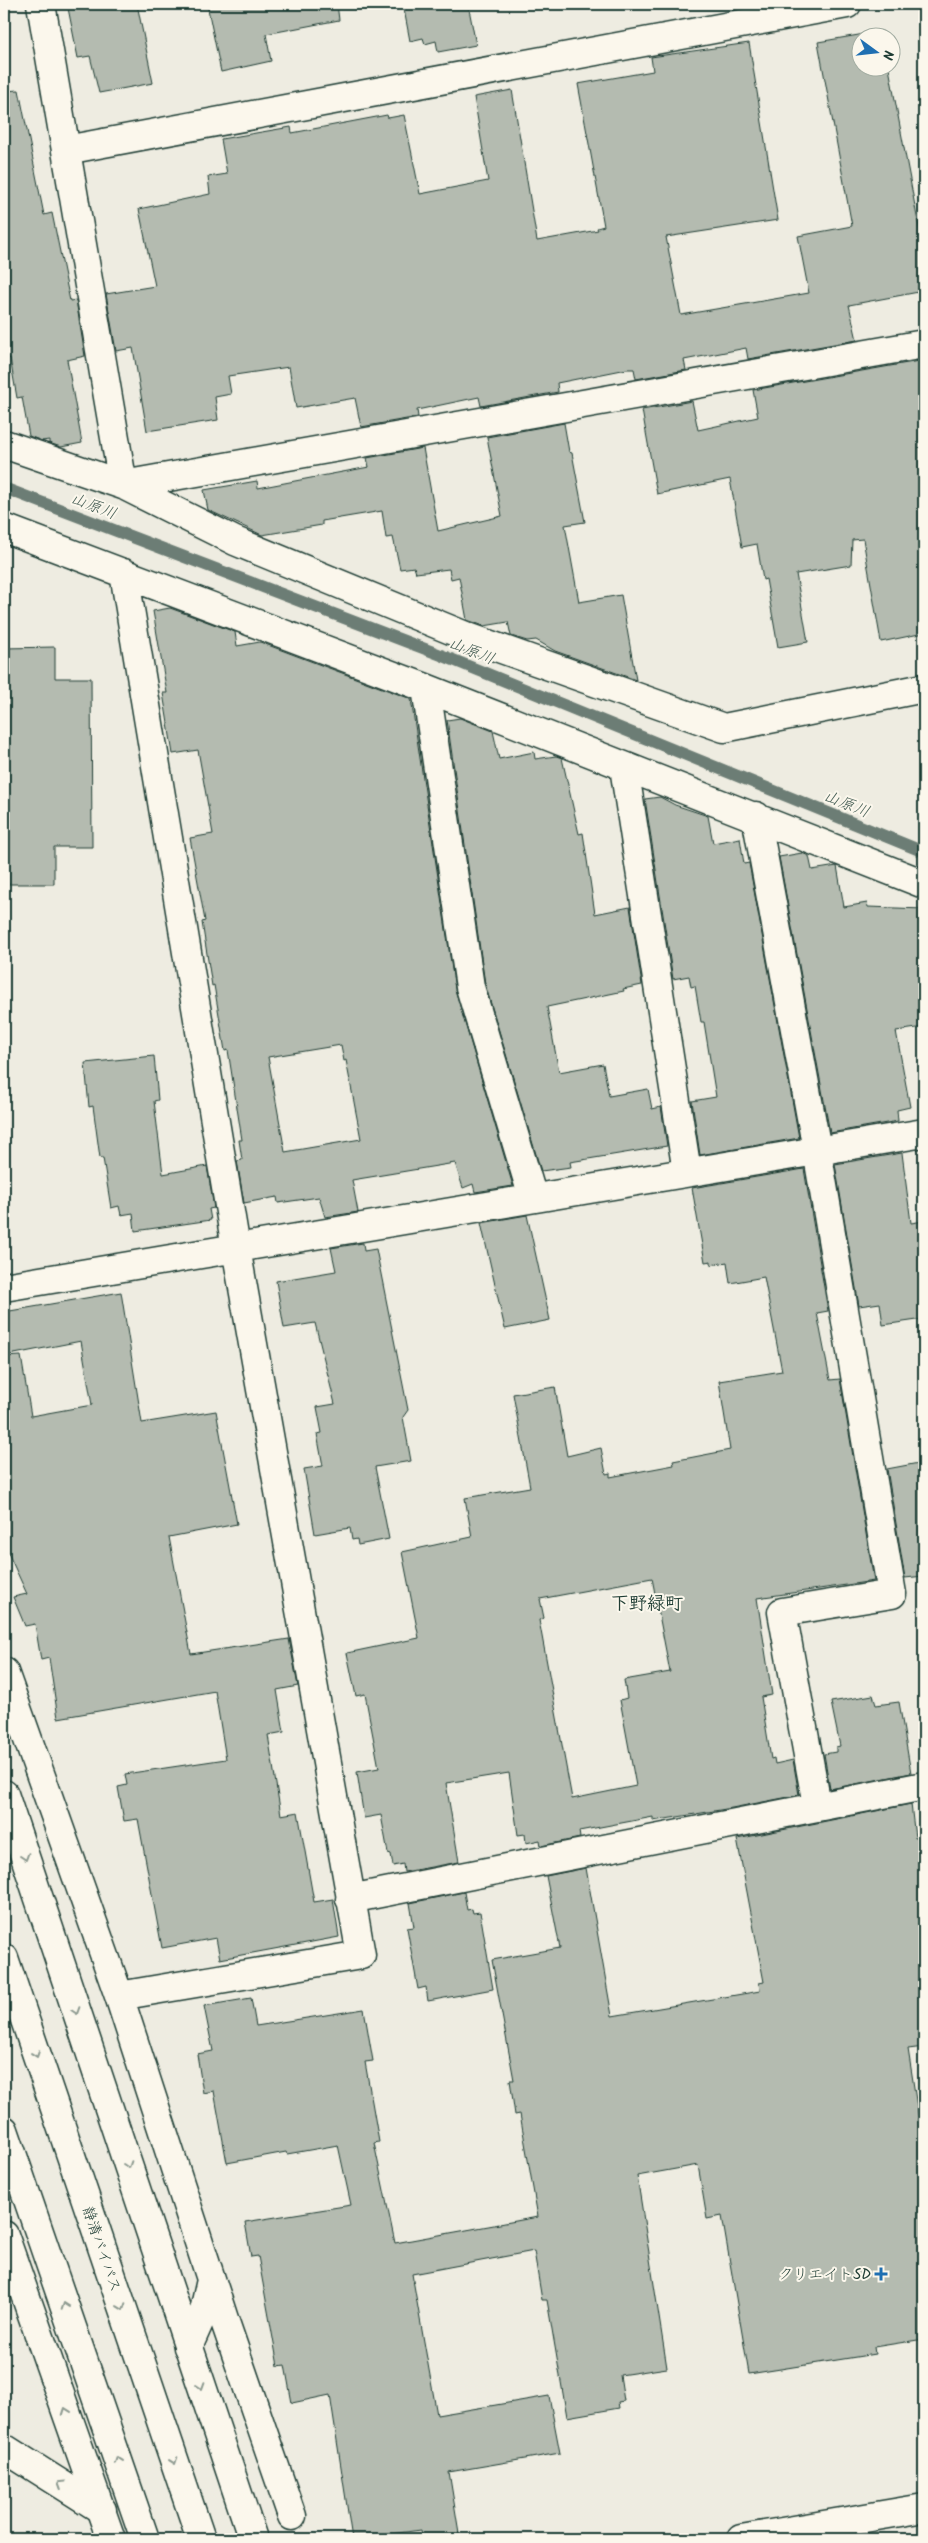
<svg xmlns="http://www.w3.org/2000/svg" width="928" height="2543" viewBox="0 0 928 2543" font-family="Kalam,'Klee One',sans-serif">
  <style>
    .lines { fill: none; stroke-linecap: round; stroke-linejoin: round }
    .stream { stroke: #6c7d74; stroke-width: 12 }
    .building { fill: #b4bbb0; stroke: #1f3d34; fill-rule: evenodd }
    .street-casing { stroke: #1f3d34; stroke-width: 31 }
    .secondary-casing { stroke: #1f3d34; stroke-width: 31 }
    .highway-casing { stroke: #1f3d34; stroke-width: 31 }
    .street { stroke: #fbf7ec; stroke-width: 28 }
    .secondary { stroke: #fbf7ec; stroke-width: 28 }
    .highway { stroke: #fbf7ec; stroke-width: 28 }
    .oneway { stroke: #8d9a90 }
    .poi-dot { fill: #1f6fb2; stroke: #fbf7ec; stroke-width: 2 }
    .labels { text-anchor: middle; stroke-width: 4; stroke-linejoin: round; paint-order: stroke }
    .street-label { font-size: 15px; fill: #1f3d34; stroke: #fbf7ec }
    .poi-label { font-size: 15px; fill: #1f3d34; stroke: #fbf7ec; text-anchor: end }
    .water-label { font-size: 16px; font-style: italic; fill: #455d54; stroke: #fbf7ec }
    .quarter-label { font-size: 18px; font-weight: bold; fill: #1f3d34; stroke: #fbf7ec }
  </style>
  <rect width="100%" height="100%" fill="#eeece1"/>
  <filter id="ink" filterUnits="userSpaceOnUse"><feTurbulence type="fractalNoise" baseFrequency=".02" numOctaves="2"/><feDisplacementMap in="SourceGraphic" scale="10" xChannelSelector="R" yChannelSelector="G"/><feConvolveMatrix kernelMatrix="1 2 1 2 8 2 1 2 1" color-interpolation-filters="sRGB"/></filter>
  <g filter="url(#ink)">
    <g class="lines">
      <path class="stream" d="M4,488l437,167 483,197"/>
    </g>
    <path class="building" d="M85,4h52l16,79 -54,10 -9,-37 -12,2 -10,-50 17,-2z
      M207,4h130l2,16 -73,14 5,27 -50,11z
      M403,4h65l8,41 -38,7 -2,-11 -11,3 -2,-6 -13,3z
      M882,31l1,7h-23v30h29l35,186v37l-75,14 8,35 -109,19 -2,-11 -62,12 2,10 -50,9 -2,-10h-7l-70,14 1,9 -77,14 -2,-9 -62,13 1,7 -57,10 -6,-29 -59,10 -7,-41 -61,9 3,18 -16,3 3,23 -71,11 -14,-83 -17,3 -10,-57 49,-8 -16,-77 71,-15 -2,-17 19,-3 -6,-35 70,-12 1,6 95,-18 1,3 16,-3 16,79 68,-13 -14,-84 38,-7 25,151 61,-11 -1,-2 7,-2 -26,-142 75,-13 -2,-14 98,-14 29,177 -112,17 15,78 128,-22 -11,-57 54,-10 -34,-184z
      M19,90l25,125 8,-2 18,88 6,-1 9,56 -18,4 15,83 -21,4 -12,-4v-3l-7,1 -13,-5 -7,-39 -5,1 -7,-40 -6,1v-268z
      M919,361l5,30v242l-43,9 -18,-103 -11,1 -1,25 -55,9 12,68 -30,5 -12,-68 -3,1 -6,-36 -15,3 -12,-68 -73,15 -15,-84 50,-9 6,29 60,-13 -5,-27z
      M564,423l5,29 3,1 13,69 -20,3 14,77 42,-7 15,85 -81,-29 -19,-11 -9,1 -16,-5 -3,-14 -24,4 -17,-6 -8,-43 -8,2 -2,-10 -33,4 -2,-6 -14,2 -7,-32 -7,1 -4,-27 -60,10v4l-60,10 -54,-25 -4,-20 53,-9 1,7 111,-21 -2,-9 56,-10 15,83 64,-15 -15,-79z
      M170,608l65,24 2,14 23,-4 151,57 44,290 58,197 -38,6 -2,-8 -10,4 -8,-25 -103,17 6,32 -33,5 -6,-20 -41,6 -1,-6 -33,6 -7,-42 5,-1 -3,-20h3l-14,-90 -3,1 -11,-66 -2,1 -10,-64 3,-1 -15,-83 23,-4 -15,-84 -25,4 -10,-61h4l-14,-82zM341,1045l3,16 2,-1 15,79 -76,13 -17,-95z
      M55,647v31h36l1,169h-38v37h-50v-236z
      M460,718l33,13 6,28 35,-7 1,7 21,-3 6,2 17,76 4,-1 12,81 35,-7 12,78 -19,4 1,2 -77,16 12,65 44,-8 6,32 39,-7 4,20 9,-2 6,39 -97,16 1,5 -30,4 -56,-187 -38,-264z
      M660,797l15,8 33,11 5,27 27,-5 4,26 5,-1 50,275 -99,17 -8,-54 24,-4 -12,-75h-3l-6,-36 -4,1 -2,-11 -16,3 -28,-180z
      M802,853l7,3 3,14 25,-4 7,41 23,-4 1,4 56,2v118l-28,4 14,76 -13,3 1,11 -68,12 -51,-276z
      M154,1056l4,44 -4,1 9,73 44,-8 7,42 -5,1 2,11 -76,11 -2,-18 -12,2 -2,-9 -8,2 -8,-50h-3l-7,-52 -4,1 -4,-44z
      M902,1153l9,70 13,-2v98l-41,6 -3,-22 -21,3 -24,-142z
      M804,1169l24,142 -11,2 13,67 10,-1 34,202 -117,17 15,97 -11,2 10,62 3,-1 1,6 18,-4 6,35 -67,13 -79,13v-4l-74,14 1,7 -39,8 -1,-6 -14,3 -1,-9 -7,1 -9,-62 -63,10 13,79 -55,10 -1,-8 -10,2 -2,-12 -3,-1 -7,-38 -17,3 -7,-46 22,-4 -14,-74 -9,2 -9,-43 72,-15 -17,-86 70,-15 -7,-39 65,-11 -17,-93 42,-7 12,69 34,-8 5,26 4,-1v4l64,-12 -1,-4 57,-11 -11,-69 63,-10 -18,-94 -34,6 -3,-21 -16,3v-4l-6,1 -13,-74zM652,1578l18,94 -46,8 3,18 -7,2 16,86 -64,13 -33,-179 5,-2 -4,-19z
      M527,1215l23,105 -45,9 -24,-106z
      M363,1243l1,8 12,-2 32,161 -5,7 8,44 -36,6 14,72 -31,6 -1,-6 -5,1 -2,-12 -35,6 -11,-65 19,-3 -6,-32 5,-1 -5,-26 18,-3 -20,-81 -31,5 -8,-47 60,-10 -5,-23z
      M121,1292l21,131 74,-12 21,113 -68,13 22,117 98,-15 9,47 -21,4 7,42 -16,3 13,80 17,-3 16,90 19,-3 6,38 -119,22 -4,-21 -54,10 -24,-129 -14,2 -6,-34 9,-2 -2,-11 101,-15 -11,-68 -157,27 -9,-60 -8,2 -6,-36 -10,2 -12,-29 14,-3 -23,-50v-187l17,-1 10,60 61,-11 -11,-64 -77,15v-44z
      M924,1462v114l-19,2 -18,-109z
      M873,1695l3,10 23,-3 12,71 -81,16 -6,-35 12,-2v-5l4,-1 -9,-44z
      M911,1804l4,34 9,-1v210l-16,2 16,103v187l-50,8 1,7 -126,20 -27,-158 -15,3 -9,-54 -61,11 30,192 -47,7 4,26 -6,1 1,6 -52,9 -20,-117h-5l-8,-49 -122,23 25,141 112,-19 11,57 -111,19 11,67h-37l-2,-9 -69,9 -22,-144 -38,8 -7,-38 -7,1 -20,-110 -7,1 -6,-35 106,-17 -13,-60 -51,9 -1,-2 -59,11 -13,-72 -11,2 -6,-39 16,-3 -9,-45 47,-8 5,28 108,-17 9,52 -8,1 14,80 -5,1 21,100 143,-26 -18,-103 -5,1 -5,-35h4l-22,-120 68,-12 -14,-72 40,-8 26,148 148,-25 -1,-8 5,-1 -27,-143z
      M464,1892l3,18 5,-1 1,4 7,-1 13,77 -65,12 -2,-14 -8,2 -11,-61 7,-1 -4,-24z"/>
    <g class="lines">
      <g class="street-casing">
        <path id="street" d="M41,4l82,481 801,-141
          M66,150l781,-146
          M4,444l119,41 112,56 233,96 256,91 200,-40
          M4,528l422,160 498,196
          M426,688l44,299 63,211
          M624,767l63,405
          M756,816l61,334 75,444 -110,18 35,193
          M4,1287l920,-154
          M4,1672l115,324 105,323 68,197
          M350,1899l574,-113
          M119,1996l242,-41 -125,-707 -112,-675
          M188,2347l16,-36 7,-31
          M4,2448l98,62"/>
      </g>
      <g class="secondary-casing">
        <path id="secondary" d="M741,2539l183,-31"/>
      </g>
      <g class="highway-casing">
        <path id="highway" d="M4,1794l249,745
          M4,1958l197,581
          M4,2130l141,409
          M4,2235l107,304"/>
      </g>
      <use href="#street" class="street"/>
      <use href="#secondary" class="secondary"/>
      <use href="#highway" class="highway"/>
    </g>
    <defs><path id="oneway-chevron" d="M-2-3.5L2.5 0L-2 3.5" fill="none" stroke-width="1.6" stroke-linecap="round" stroke-linejoin="round" transform="scale(1.25)"/></defs>
    <g class="oneway">
      <use href="#oneway-chevron" transform="translate(25 1857) rotate(72)"/>
      <use href="#oneway-chevron" transform="translate(76 2011) rotate(72)"/>
      <use href="#oneway-chevron" transform="translate(36 2054) rotate(71)"/>
      <use href="#oneway-chevron" transform="translate(128 2165) rotate(72)"/>
      <use href="#oneway-chevron" transform="translate(65 2306) rotate(-109)"/>
      <use href="#oneway-chevron" transform="translate(122 2307) rotate(71)"/>
      <use href="#oneway-chevron" transform="translate(201 2386) rotate(72)"/>
      <use href="#oneway-chevron" transform="translate(66 2411) rotate(-110)"/>
      <use href="#oneway-chevron" transform="translate(118 2460) rotate(-109)"/>
      <use href="#oneway-chevron" transform="translate(174 2461) rotate(71)"/>
      <use href="#oneway-chevron" transform="translate(61 2484) rotate(-148)"/>
    </g>
  </g>
  <path class="poi-dot" d="M878.5 2266.5h5v5h5v5h-5v5h-5v-5h-5v-5h5z"/>
  <g class="labels">
    <g class="street-label">
      <text transform="translate(102 2249) rotate(71)" y="5">静清バイパス</text>
    </g>
    <g class="poi-label">
      <text x="871" y="2279">クリエイトSD</text>
    </g>
    <g class="water-label">
      <text transform="translate(94 505) rotate(21)" y="6">山原川</text>
      <text transform="translate(472 650) rotate(22)" y="6">山原川</text>
      <text transform="translate(847 803) rotate(22)" y="6">山原川</text>
    </g>
    <g class="quarter-label">
      <text x="647" y="1609">下野緑町</text>
    </g>
  </g>
  <rect width="928" height="2543" fill="none" stroke="#fbf7ec" stroke-width="20"/>
  <rect x="10" y="10" width="908" height="2523" fill="none" stroke="#1f3d34" stroke-width="2" filter="url(#ink)"/>
  <g transform="translate(876 52) rotate(105)"><circle r="24" fill="#fbf7ec" stroke="#a3ada2"/>
  <path d="M0-4L9 19L0 12L-9 19Z" fill="#1f6fb2"/>
  <text y="-8" font-size="14" font-weight="bold" text-anchor="middle" fill="#1f3d34">N</text>
  </g>
</svg>
